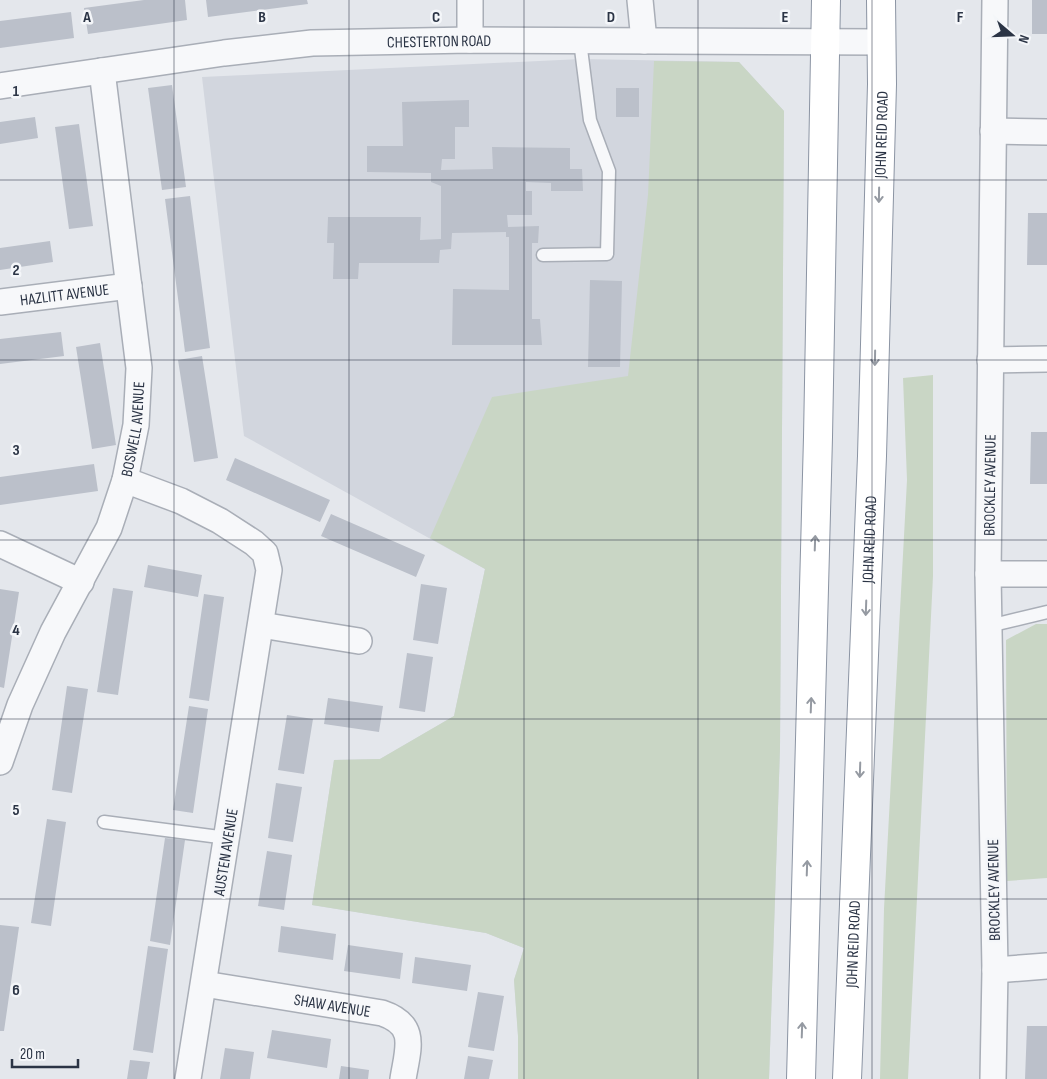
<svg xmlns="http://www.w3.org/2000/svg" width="1047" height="1079" viewBox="0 0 1047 1079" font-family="'Sofia Sans Condensed',sans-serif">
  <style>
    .built { fill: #d2d6de }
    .green { fill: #c9d6c5 }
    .building { fill: #bbc0ca }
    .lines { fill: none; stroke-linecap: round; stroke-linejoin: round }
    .service-casing { stroke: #a9aeb7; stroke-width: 15 }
    .minor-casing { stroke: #a9aeb7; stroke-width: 28 }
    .trunk-casing { stroke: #8b94a3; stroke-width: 30 }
    .service { stroke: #f7f8fa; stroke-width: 12 }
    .minor { stroke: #f7f8fa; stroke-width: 25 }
    .trunk { stroke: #fff; stroke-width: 28 }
    .oneway { stroke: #959aa2 }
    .grid { fill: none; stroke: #2b3445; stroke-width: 1; stroke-opacity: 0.55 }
    .labels { text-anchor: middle; stroke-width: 5; stroke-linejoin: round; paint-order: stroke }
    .street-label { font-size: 16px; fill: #2b3445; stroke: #f4f6f9 }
    .grid-label { font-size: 16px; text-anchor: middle; font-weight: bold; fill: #2b3445; stroke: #f4f6f9; stroke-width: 5; stroke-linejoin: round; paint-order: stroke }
  </style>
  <rect width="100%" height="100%" fill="#e4e7ec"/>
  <path class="built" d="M581,59l158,3 45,49 -4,637 -11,331h-251v-43l-4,-56 10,-32 -38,-15 -174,-28 22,-145 46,-1 74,-43 31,-147 -241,-133 -42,-359z"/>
  <path class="green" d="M654,61l85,1 45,49 -4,637 -11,331h-251v-43l-4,-56 10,-32 -38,-15 -174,-28 22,-145 46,-1 74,-43 31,-147 -55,-31 62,-141 136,-21 20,-181z
    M933,375v201l-25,503h-28l4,-170 23,-429 -4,-102z
    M1036,624h11v254l-40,3 -1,-241z"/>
  <path class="building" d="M144,0h41l2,20 -99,14 -4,-26z
    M206,0h101l1,4 -100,13z
    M1032,0h15v34h-15z
    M71,12l3,26 -74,10v-27z
    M172,85l14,102 -24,3 -14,-102z
    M616,88h23v29h-23z
    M469,100v27h-14v32h-13l-1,11 52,-1 -1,-22 78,1v21h12l1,22h-32v-8l-25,-1v9h6v24h-25l1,12 31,-1 -1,17h-6v76h8l2,26h-90l1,-56 56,1v-53h-3v-5l-54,1 -1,16 -11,1 -1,13h-80l-1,16h-25l1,-36h-7l1,-26h93l-1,23 21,-1v-53l-10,-4v-9l-64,-1v-26h36l-1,-44z
    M35,117l3,21 -38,6v-22z
    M79,124l14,102 -24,3 -14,-102z
    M190,196l20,152 -25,4 -20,-153z
    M1028,213h19v52h-20z
    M50,241l3,21 -53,8v-22z
    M590,280l32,1 -2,86h-32z
    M61,332l3,24 -64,8v-25z
    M100,343l16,102 -24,4 -16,-102z
    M202,356l16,102 -24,4 -16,-102z
    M1031,432h16v52h-17z
    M235,458l95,42 -10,22 -94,-42z
    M94,464l4,27 -98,14v-28z
    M331,514l94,41 -9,22 -95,-41z
    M148,565l54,10 -4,22 -54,-10z
    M421,584l26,4 -9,56 -25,-4z
    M113,588l20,3 -15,104 -21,-3z
    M0,589l19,3 -15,96 -4,-1z
    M204,594l20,3 -15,104 -20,-3z
    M407,653l26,4 -8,55 -26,-4z
    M67,686l21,3 -16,104 -20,-3z
    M328,698l55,8 -4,26 -55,-8z
    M189,706l19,3 -15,104 -20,-3z
    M287,715l26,4 -9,55 -26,-4z
    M276,783l26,4 -9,55 -25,-4z
    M47,819l19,3 -15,104 -20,-3z
    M165,838l20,2 -15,105 -20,-4z
    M267,851l25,4 -8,55 -26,-4z
    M0,925l19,2 -15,104h-4z
    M281,926l55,8 -3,26 -55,-8z
    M348,945l55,8 -3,26 -56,-8z
    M148,946l20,3 -15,104 -20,-3z
    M415,957l56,8 -4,26 -55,-8z
    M478,992l26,4 -10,55 -26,-4z
    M1027,1026h20v53h-22z
    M272,1030l59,9 -4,29 -60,-10z
    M225,1048l29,4 -4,27h-30z
    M468,1056l25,4 -4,19h-25z
    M130,1060l20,2 -3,17h-20z
    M341,1066l28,4 -1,9h-29z"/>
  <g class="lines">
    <g class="service-casing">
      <path id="service" d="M543,255l64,-1 2,-83 -19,-51 -10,-79
        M989,626l58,-14
        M104,822l123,16"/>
    </g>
    <g class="minor-casing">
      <g id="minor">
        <path d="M640,0l4,41"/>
        <path d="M470,40v-40"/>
        <path id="s1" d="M0,86l224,-33 88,-10 158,-3 411,2"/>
        <path d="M993,131l54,1"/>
        <path id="s2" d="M0,302l129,-16"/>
        <path d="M990,360l57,-1"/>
        <path d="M125,480l56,21 39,20 34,22 11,10 4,17 -81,509"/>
        <path d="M0,544l81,38"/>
        <path d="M988,574h59"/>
        <path d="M261,625l98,16"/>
        <path id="s3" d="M0,762l20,-57 33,-73 56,-104 16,-48 11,-55 3,-57 -37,-297"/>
        <path d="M995,970l52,-4"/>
        <path id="s4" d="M204,984l178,29c36,12 26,35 21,66"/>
        <path id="s5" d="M993,1079l2,-109 -7,-396 7,-574"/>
      </g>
    </g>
    <g class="trunk-casing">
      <g id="trunk">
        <path d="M801,1079l17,-642 8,-437"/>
        <path id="s6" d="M847,1079l25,-623 10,-372 -1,-84"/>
      </g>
    </g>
    <use href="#service" class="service"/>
    <use href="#minor" class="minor"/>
    <use href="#trunk" class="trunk"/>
  </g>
  <defs><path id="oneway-shaft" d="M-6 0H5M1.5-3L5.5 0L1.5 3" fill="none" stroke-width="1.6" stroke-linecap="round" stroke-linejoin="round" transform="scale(1.25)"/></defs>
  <g class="oneway">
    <use href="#oneway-shaft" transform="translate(879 195) rotate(91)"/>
    <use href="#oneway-shaft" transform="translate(875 358) rotate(91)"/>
    <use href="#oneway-shaft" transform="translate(815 543) rotate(-88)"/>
    <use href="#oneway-shaft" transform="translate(866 608) rotate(92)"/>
    <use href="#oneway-shaft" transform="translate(811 705) rotate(-88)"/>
    <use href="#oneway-shaft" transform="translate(860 770) rotate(92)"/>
    <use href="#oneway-shaft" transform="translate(807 868) rotate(-88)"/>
    <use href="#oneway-shaft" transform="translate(802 1030) rotate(-88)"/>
  </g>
  <path class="grid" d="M174,0v1079M349,0v1079M524,0v1079M698,0v1079M872,0v1079M0,180h1047M0,360h1047M0,540h1047M0,719h1047M0,899h1047"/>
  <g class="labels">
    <g class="street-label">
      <text dy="6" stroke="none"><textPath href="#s1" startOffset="442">CHESTERTON ROAD</textPath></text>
      <text dy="6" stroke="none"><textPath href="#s6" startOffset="945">JOHN REID ROAD</textPath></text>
      <text dy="6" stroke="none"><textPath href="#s2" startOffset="65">HAZLITT AVENUE</textPath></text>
      <text dy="6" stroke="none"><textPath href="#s3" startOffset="361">BOSWELL AVENUE</textPath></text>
      <text dy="6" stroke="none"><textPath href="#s5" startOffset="594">BROCKLEY AVENUE</textPath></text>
      <text dy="6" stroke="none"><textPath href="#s6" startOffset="540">JOHN REID ROAD</textPath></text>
      <text transform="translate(225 852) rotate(-81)" y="6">AUSTEN AVENUE</text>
      <text transform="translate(993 890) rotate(-91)" y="6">BROCKLEY AVENUE</text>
      <text dy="6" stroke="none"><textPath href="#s6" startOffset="135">JOHN REID ROAD</textPath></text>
      <text dy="6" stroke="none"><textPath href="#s4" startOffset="130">SHAW AVENUE</textPath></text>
    </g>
  </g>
  <g class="grid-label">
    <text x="87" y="22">A</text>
    <text x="262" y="22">B</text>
    <text x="436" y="22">C</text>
    <text x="611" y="22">D</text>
    <text x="785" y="22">E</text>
    <text x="960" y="22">F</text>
    <text x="16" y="96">1</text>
    <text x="16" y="275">2</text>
    <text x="16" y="455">3</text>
    <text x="16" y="635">4</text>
    <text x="16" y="815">5</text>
    <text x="16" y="995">6</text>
  </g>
  <g transform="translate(1012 35) rotate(109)" stroke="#f4f6f9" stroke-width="4" paint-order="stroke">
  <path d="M0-4L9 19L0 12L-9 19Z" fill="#2b3445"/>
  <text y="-8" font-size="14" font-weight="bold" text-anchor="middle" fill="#2b3445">N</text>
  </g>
  <path d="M12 1059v8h66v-8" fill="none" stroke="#2b3445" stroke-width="2.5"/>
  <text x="20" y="1059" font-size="15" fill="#2b3445" stroke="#f4f6f9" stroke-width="4" paint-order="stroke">20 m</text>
</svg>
